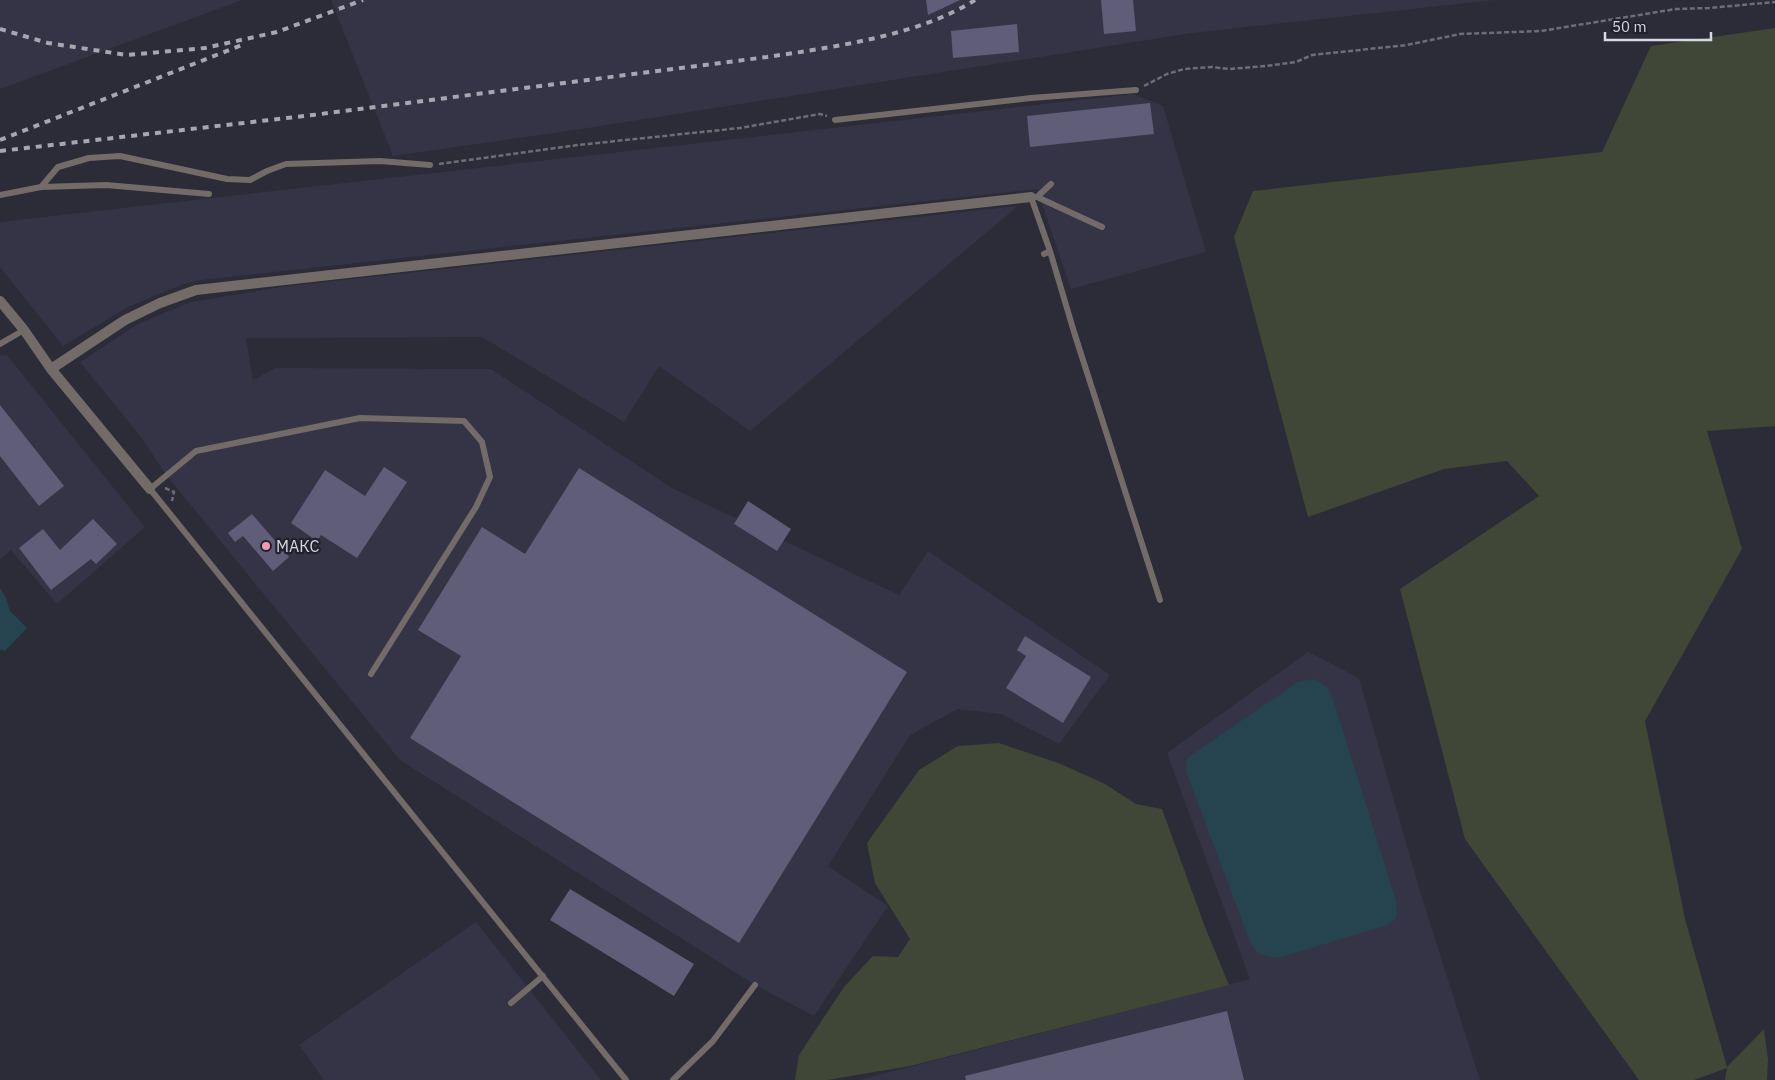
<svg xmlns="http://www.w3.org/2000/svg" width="1775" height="1080" viewBox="0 0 1775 1080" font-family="'IBM Plex Sans',sans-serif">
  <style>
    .built { fill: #353446 }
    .green { fill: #404736 }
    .water { fill: #25444f }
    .building { fill: #5f5d77 }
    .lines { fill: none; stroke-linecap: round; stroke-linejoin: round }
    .path { stroke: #6d6c78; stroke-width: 2.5; stroke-dasharray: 5 2.5; stroke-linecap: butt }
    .lane { stroke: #726b68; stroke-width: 6 }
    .street { stroke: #726b68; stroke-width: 10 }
    .rail { stroke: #a7a6b1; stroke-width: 4; stroke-dasharray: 6 6; stroke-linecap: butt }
    .poi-dot { fill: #f29aaf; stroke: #22212e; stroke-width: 2 }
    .labels { text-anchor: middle; stroke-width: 4.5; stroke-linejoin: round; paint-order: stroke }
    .poi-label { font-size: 16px; fill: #d9d8e1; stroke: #22212e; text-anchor: start }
  </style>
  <rect width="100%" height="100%" fill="#2c2b38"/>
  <path class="built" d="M0,0h242l-242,89z
    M331,0h1164l-303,33 -617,97 -182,26z
    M1133,94l30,12 43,146 -135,37 -34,-100 -836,91 -17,4 -56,23 -65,39 -63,-79v-45z
    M1018,206l-268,225 -91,-65 -35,56 -142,-85 -236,1 7,42 23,-12 215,1 181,119 227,107 29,-44 182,124 -51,69 -58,-30 -43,-5 -48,26 -82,131 60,40 -74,110 -59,-31 -355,-225 -233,-284 -26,-39 -61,-75 58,-38 53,-22 97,-16z
    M7,355l138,172 -88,77 -46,-54 -11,9v-203z
    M1308,652l51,26 63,220 58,182h-621l391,-101 -83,-226z
    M476,922l125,158h-277l-25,-35z"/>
  <path class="green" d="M1775,28v398l-68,5 35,118 -97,172 40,198 42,148 37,-38 4,31 -1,20h-42l2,-12 -33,12h-55l-174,-241 -65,-250 139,-93 -32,-35 -63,8 -136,48 -74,-280 19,-46 349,-39 49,-106z
    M999,743l62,21 44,20 31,20 26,5 43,118 24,58 -319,81 -83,14h-32l4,-25 45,-68 29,-31 25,1 12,-18 -35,-56 -8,-40 52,-73 39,-24z"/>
  <path class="water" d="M0,588l6,10 4,13 17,17 -22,23 -5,-1z
    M1315,679l13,9 4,8 65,208 -1,14 -8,7 -107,32c-14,1 -22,-1 -30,-13l-65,-173 1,-13 111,-76z"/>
  <path class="building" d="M926,0h34l-32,15z
    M1101,0h32l3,31 -32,3z
    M1017,24l2,28 -66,6 -2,-27z
    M1150,103l4,31 -124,13 -3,-31z
    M0,405l64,81 -25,20 -39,-50z
    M384,467l23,15 -50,76 -36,-23 -4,6 -26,-18 34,-53 40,26z
    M579,468l328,204 -168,271 -329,-205 51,-82 -43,-26 64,-103 43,27z
    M748,501l43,28 -14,22 -43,-27z
    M252,514l37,43 -16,14 -30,-35 -8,6 -7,-9z
    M93,519l24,25 -21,20 -5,-5 -40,31 -32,-42 24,-19 17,21z
    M1025,636l66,41 -28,46 -57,-35 20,-32 -9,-6z
    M570,889l124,75 -20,32 -124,-76z
    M1227,1011l17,69h-278l-1,-4z"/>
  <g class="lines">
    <path class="path" d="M1144,86l23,-12 17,-5 28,-2 17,2 37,-3 30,-4 16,-7 95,-10 53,-11 81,-3 135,-22 33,-1 66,-6
      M439,164l139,-19 162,-17 80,-14 7,2
      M165,488l9,4 -2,9"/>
    <path class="lane" d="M835,120l196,-22 105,-8
      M41,187l17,-20 31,-9 31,-2 107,23 23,1 17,-9 19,-7 94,-3 50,4
      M0,195l41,-8 65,-2 103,9
      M1037,197l65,30
      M1050,251l24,81 86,268
      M1044,254l6,-3 -19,-54h6l14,-13
      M0,344l24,-14
      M371,674l105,-167 14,-30 -8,-35 -18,-21 -104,-3 -164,33 -46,38 476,591
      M511,1003l32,-27
      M673,1080l40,-39 42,-56"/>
    <path class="street" d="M0,301l24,29 27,39 99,120
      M51,369l74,-49 35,-17 36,-13 835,-93"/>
    <path class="rail" d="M0,29l48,14 79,12 78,-7 72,-16 86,-32
      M0,140l242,-95
      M0,151l313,-36 454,-58c66,-10 151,-21 208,-57"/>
  </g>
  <circle class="poi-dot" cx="266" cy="546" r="5"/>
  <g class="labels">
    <g class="poi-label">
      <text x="276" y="552">МАКС</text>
    </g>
  </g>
  <path d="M1605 32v8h106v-8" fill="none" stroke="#d9d8e1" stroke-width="2.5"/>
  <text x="1612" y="32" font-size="15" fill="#d9d8e1" stroke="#22212e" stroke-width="4" paint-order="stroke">50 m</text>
</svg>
